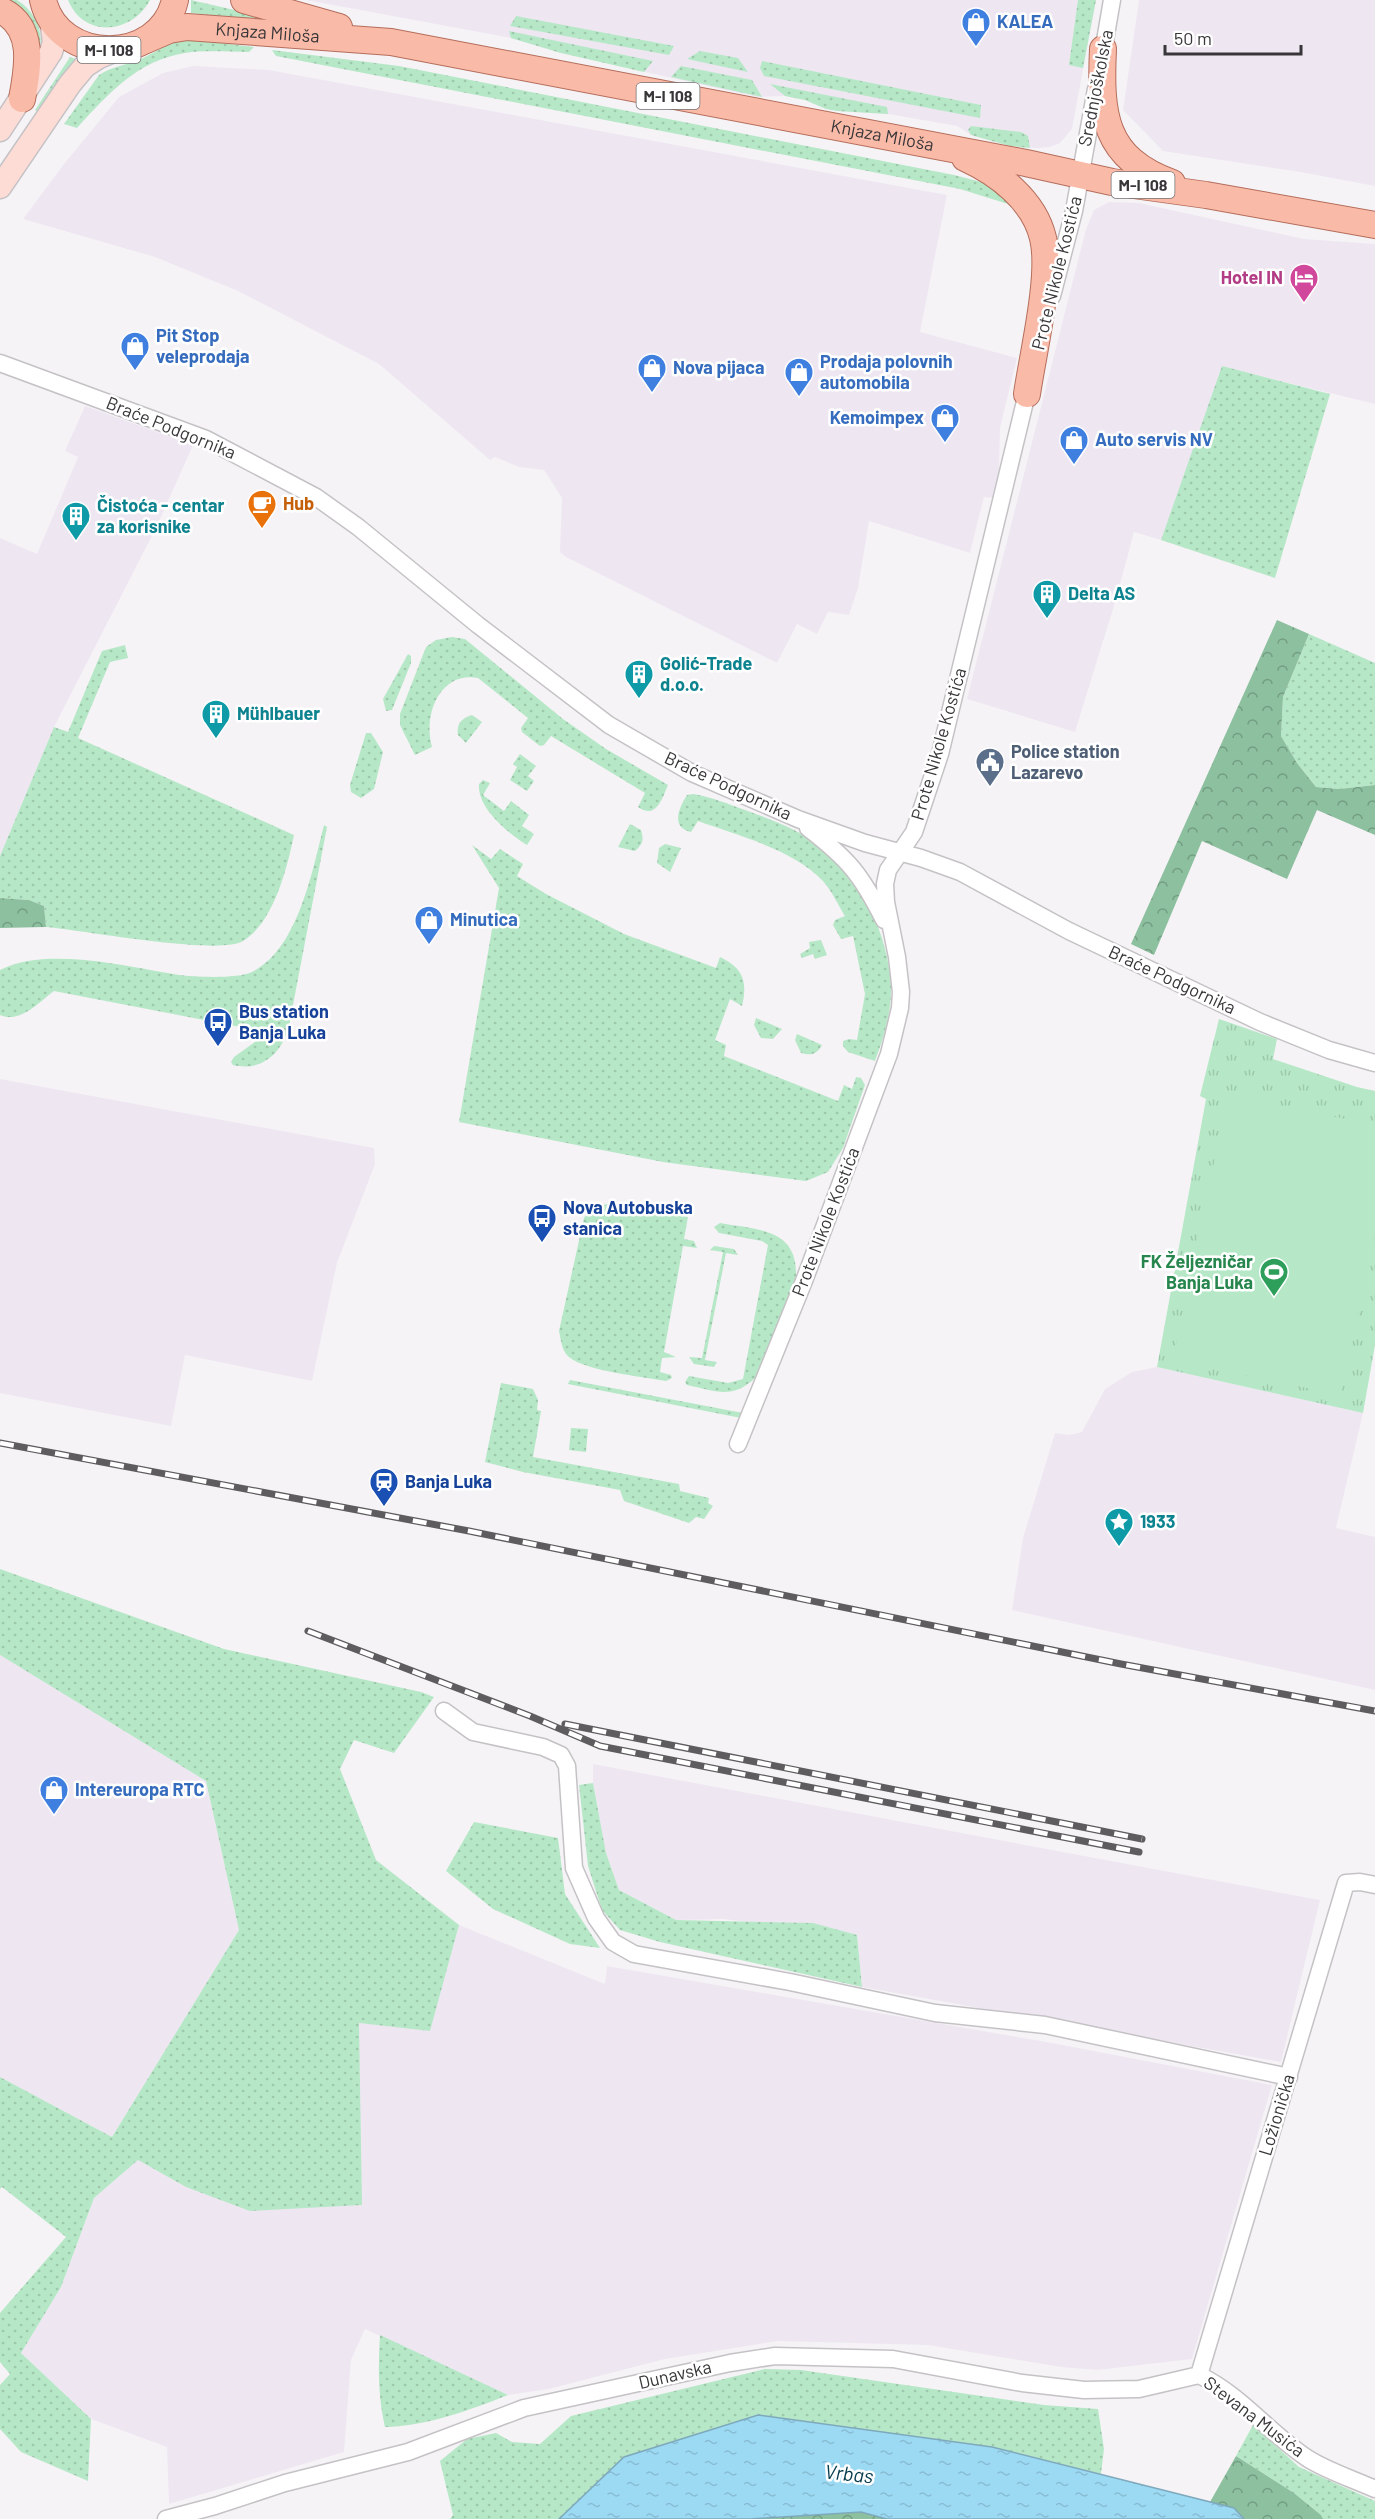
<svg xmlns="http://www.w3.org/2000/svg" width="1375" height="2519" viewBox="0 0 1375 2519" font-family="Barlow,sans-serif">
  <style>
    .built { fill: #eee7f2 }
    .grass { fill: url(#grass-dots) }
    .forest { fill: url(#forest-crowns) }
    .park { fill: url(#park-tufts) }
    .pitch { fill: #b6e8c7 }
    .water { fill: url(#water-ripples); stroke: #7ea9bc; stroke-width: 1.5 }
    .lines { fill: none; stroke-linecap: round; stroke-linejoin: round }
    .street-casing { stroke: #c5c2c6; stroke-width: 19 }
    .secondary-casing { stroke: #c5c2c6; stroke-width: 25 }
    .primary-casing { stroke: #b46e5b; stroke-width: 28 }
    .street { stroke: #fff; stroke-width: 16 }
    .secondary { stroke: #fcdcd4; stroke-width: 22 }
    .primary { stroke: #fabaa8; stroke-width: 26 }
    .rail-casing { stroke: #5e5c5e; stroke-width: 7 }
    .rail { stroke: #fff; stroke-width: 4.5; stroke-dasharray: 14; stroke-linecap: butt }
    .labels { text-anchor: middle; stroke-width: 5; stroke-linejoin: round; paint-order: stroke }
    .shield { fill: #fff; stroke: #747274; stroke-width: 1.5 }
    .shield-label { font-size: 16px; font-weight: bold; fill: #383638 }
    .shop-label { font-size: 18px; font-weight: bold; fill: #366cbe; stroke: #fff; text-anchor: start }
    .street-label { font-size: 18px; fill: #383638; stroke: #fff }
    .hotel-label { font-size: 18px; font-weight: bold; fill: #b23c85; stroke: #fff; text-anchor: end }
    .food-label { font-size: 18px; font-weight: bold; fill: #c56008; stroke: #fff; text-anchor: start }
    .culture-label { font-size: 18px; font-weight: bold; fill: #0d838f; stroke: #fff; text-anchor: start }
    .service-label { font-size: 18px; font-weight: bold; fill: #4e5e75; stroke: #fff; text-anchor: start }
    .transit-label { font-size: 18px; font-weight: bold; fill: #164399; stroke: #fff; text-anchor: start }
    .leisure-label { font-size: 18px; font-weight: bold; fill: #27864d; stroke: #fff; text-anchor: end }
    .water-label { font-size: 20px; font-style: italic; fill: #033b4d; stroke: #fff }
  </style>
  <defs>
    <pattern id="grass-dots" width="8" height="8" patternUnits="userSpaceOnUse" patternTransform="scale(1.5)"><rect width="8" height="8" fill="#b6e8c7"/><path d="M2 2h.1M6 6h.1" fill="none" stroke="#9dc8ac" stroke-width="1.8" stroke-linecap="round"/></pattern>
    <pattern id="forest-crowns" width="20" height="18" patternUnits="userSpaceOnUse" patternTransform="scale(1.5)"><rect width="20" height="18" fill="#8cc09e"/><path d="M2 6a3 3 0 1 1 6 0M12 15a3 3 0 1 1 6 0" fill="none" stroke="#739d82"/></pattern>
    <pattern id="park-tufts" width="24" height="20" patternUnits="userSpaceOnUse" patternTransform="scale(1.5)"><rect width="24" height="20" fill="#b6e8c7"/><path d="M3 7l-1-3M5 7V3M7 7l1-3M15 17l-1-3M17 17v-4M19 17l1-3" fill="none" stroke="#9dc8ac"/></pattern>
    <pattern id="water-ripples" width="26" height="14" patternUnits="userSpaceOnUse" patternTransform="scale(1.5)"><rect width="26" height="14" fill="#9cdaf4"/><path d="M2 4q2-2 4 0t4 0M15 11q2-2 4 0t4 0" fill="none" stroke="#87bcd2"/></pattern>
  </defs>
  <rect width="100%" height="100%" fill="#f6f3f7"/>
  <path class="built" d="M306,0h790l-24,129 -12,14 -10,4 -12,1 -28,-2 -39,-11 -14,-9 -69,-12 -51,-3 -32,-11 -20,-4 -28,1 -196,-44 -50,-15z
    M1139,0h236v186l-75,-14 -137,-21 -40,-41z
    M193,66l76,4 678,125 -27,137 97,26 -17,70 -1,41 -6,29 -9,-1 -14,56 -101,-32 -11,67 -9,27 -21,-3 -11,22 -20,-10 -20,39 -211,-106 -6,-5 2,-54 -18,-28 -25,-3 -24,-10 -5,3 -111,-96 -141,-73 -83,-34 -132,-38 41,-55 55,-67 44,-24z
    M1109,202l30,1 165,36 71,5v160l-152,-37 -62,173 -27,-8 -17,64 -42,136 -108,-33 119,-470 8,-19z
    M85,406l108,39 -36,81 -103,201 -54,129v-318l37,16 41,-97 -13,-6z
    M0,1079l374,69 1,16 -38,99 -25,118 -127,-26 -14,71 -171,-33z
    M1157,1367l206,46 -27,115 39,9v153l-363,-80 11,-72 32,-105 14,2 13,-3 23,-43 27,-17z
    M0,1655l206,126 33,149 -127,207 -112,-60z
    M593,1764l727,136 -39,162 -419,-75 -5,-52 -134,-16 -47,1 -57,-30 -13,-37 -13,-70z
    M459,1925l146,59 2,-18 445,77 220,42 -80,274 -94,11 -37,-3 -133,-22 -150,-4 -113,18 -116,30 -41,6 -143,-66 -14,31 -7,92 -175,52 -2,-57 -76,-28 -70,-66 40,-66 33,-89 44,-38 48,27 173,-164 71,7z"/>
  <path class="grass" d="M0,0h17c18,11 28,32 22,53z
    M68,0h82c-18,34 -66,39 -82,0z
    M191,0l69,16v4l-69,-7z
    M1078,0h18l-13,68 -14,-3z
    M516,16l158,30 -5,9 -159,-29z
    M509,31l144,30 -9,11 -83,-19 -50,-15z
    M187,39l67,8 -5,5c-21,0 -43,-2 -64,1 -47,7 -78,42 -108,75l-13,-4 35,-49c13,-9 30,-10 44,-17 17,-8 24,-15 44,-19z
    M272,50l127,16 555,109 35,9 33,30 -14,-10 -48,-15 -684,-133z
    M700,51l38,7 10,14 -61,-13z
    M70,57l9,3 -41,52 -3,-2z
    M762,61l219,44 -1,13 -216,-42 -4,-8z
    M681,66l71,14 10,17 -91,-20z
    M770,84l117,23 1,7 -51,-3 -11,-2 -21,-9 -20,-4z
    M971,126l50,6 7,4 2,12 -20,-2 -39,-11 -3,-5z
    M1222,366l108,28 -55,184 -114,-38z
    M1309,634l66,29v122l-36,4 -23,-2 -19,-24 -16,-27 2,-39z
    M452,637l13,2 98,80 43,30 62,36c-6,14 -12,35 -30,22l7,-14 -94,-57 -7,9 -4,1 -18,-14 -1,-4 7,-10 -50,-40c-39,-7 -55,38 -46,69l-17,8 -15,-30v-11l26,-67 10,-7z
    M125,645l3,13 -18,4 -32,76 216,97c-7,33 -20,87 -51,106 -24,15 -161,-11 -197,-14l-2,-21 -15,-6 -29,-2v-42l54,-129 14,5 34,-81z
    M408,654l3,2v7l-19,47 -6,1 -3,-12z
    M472,715l10,7 -16,21 -8,-8c-2,-11 4,-17 14,-20z
    M366,733h5l12,19 -9,37 -13,9 -10,-6 -1,-7z
    M520,754l16,12 -8,10 6,5 -7,10 -17,-11 7,-13 -4,-3z
    M483,780l7,3 -7,12 21,16 7,-10 18,14 -7,11 12,8 -7,11c-19,-12 -50,-37 -48,-61z
    M693,794c19,3 35,10 52,16 27,10 56,20 78,39 39,32 65,85 68,136 1,26 -7,52 -16,76l-27,-9 -5,-6v-5l6,-2 8,1 8,-46 -12,-58 -12,3 -8,-14 2,-5 10,-4c-7,-11 -13,-25 -22,-35 -29,-31 -86,-46 -125,-60l-7,11c-21,-5 -12,-24 -4,-37z
    M630,824l11,6c3,10 2,14 -6,21l-17,-4z
    M324,825l3,2 -38,199c-7,27 -27,46 -56,39l-2,-3 3,-5 32,-23v-2l-212,-41c-15,11 -34,33 -54,24v-45c26,-13 56,-12 85,-10 32,3 63,10 94,15 16,2 59,4 73,-3 46,-23 60,-100 72,-147z
    M665,844l16,4 -11,24 -13,-9 2,-15z
    M472,845l19,14 9,-10 23,15 -6,12 29,18 78,40 92,34 4,-11c23,11 28,24 22,49l-12,-7 -15,41 11,5 -2,11 114,45 6,-16 8,4 4,-12 5,1 4,7 -22,63 -15,24 -22,9 -143,-19 -204,-40 40,-234z
    M821,940l6,15 -12,4 -2,-5 -11,4 -2,-4 10,-6 -1,-6z
    M756,1018l26,11 -9,10 -12,-1 -7,-13z
    M797,1034l25,11c-5,9 -10,11 -21,8l-6,-13z
    M609,1204l19,1 60,12 -4,22 10,2 3,7 -14,-2 -19,106 12,5 -14,1 -2,14 11,3 1,3 -6,3c-22,-4 -81,-10 -97,-24 -7,-5 -8,-17 -10,-26l25,-113c7,-10 13,-13 25,-14z
    M720,1223c38,7 78,5 76,54l-40,100c-23,23 -41,14 -69,8l-2,-3 4,-6 39,7 15,-4 25,-134 -6,-4 -43,-8 -5,-6z
    M714,1246l20,3 4,6 -12,-2 -21,107 12,2 -3,5 -20,-3 -5,-7 13,1 21,-106 -13,-2z
    M570,1380l173,33 -1,5 -6,-1 -168,-33z
    M501,1383l32,6 5,11 -1,10 4,1 -8,46 146,27 1,7 29,7 -1,5 5,3 -9,13 -8,-2 -7,6 -65,-22 -4,-11 -97,-18 -38,-10z
    M571,1428l17,1 -2,23 -17,-2z
    M0,1569l224,80 197,43 13,5 -40,56 -40,-13 -14,29 36,91 83,65 -29,106 -71,-8 3,182 -112,6 -64,-24 -48,-27 -44,38 -33,89 -40,66 70,66 -3,62 -67,-29 -21,-23v-44l10,-11 -10,-12v-49l66,-76 -64,-50 -2,2v-112l112,60 127,-207 -33,-149 -206,-126z
    M593,1783l13,70 13,37 57,30 137,3 44,12 5,52 -202,-45 -40,-12 -18,-20 -14,-44 -9,-81z
    M474,1822l84,16 7,56 35,54 -30,-4 -77,-35 -47,-38z
    M380,2335l128,60c-38,15 -81,31 -123,32 -7,-30 -7,-61 -5,-92z
    M765,2369l36,1 243,35 54,4 6,40 -3,25 -109,-27 -368,10 -65,62h-109l3,-4 -13,-54 27,-22 29,-6 16,9 28,2 31,-28z
    M1253,2425l46,42 76,34v18h-52l-2,-4 -27,-22 -58,-37z"/>
  <path class="forest" d="M1277,620l32,14 -26,63 -2,39 16,27 19,24 23,2 36,-4v50l-58,-25 -30,69 -85,-38 -48,114 -23,-11z
    M0,898l29,2 15,6 2,21 -46,1z
    M1236,2456l58,37 27,22 2,4h-79l-10,-11 -24,-6z
    M861,2512l26,7h-137z"/>
  <path class="park" d="M1219,1019l58,20 -4,20 84,28 18,4v254l-12,68 -206,-46 49,-268 -6,-3z"/>
  <path class="pitch" d="M1228,1095l147,30v109l-34,161 -168,-35z"/>
  <path class="water" d="M758,2415l234,32 242,61 10,11h-357l-26,-7 -111,7h-191l65,-62z"/>
  <g class="lines">
    <g class="street-casing">
      <path id="street" d="M1102,58l10,-58
        M1052,296l22,-85 22,-122
        M0,363l206,76 110,58 42,30 120,98 131,100 83,48 106,46 67,24 56,15 39,14 109,59 191,91 69,28 46,13
        M808,828c40,31 53,46 76,92
        M738,1444l66,-163 85,-227 11,-46 1,-16 -4,-35 -11,-55 -1,-18 3,-14 26,-38 26,-78 89,-369
        M444,1711l29,21 70,15 18,8 6,11 7,102 22,50 17,24 21,12 156,28 145,31 110,12 244,52
        M1199,2375l147,-492 14,-1 15,3
        M1199,2375c42,20 70,58 108,83 20,13 46,21 68,31
        M166,2519l49,-13 70,-23 123,-31 116,-44 206,-45 45,-7 118,3 129,24 62,7 55,-1 60,-14"/>
    </g>
    <g class="secondary-casing">
      <path id="secondary" d="M0,130l51,-78 3,-10 -3,-23
        M0,187l70,-103 15,-18 14,-9 17,-7"/>
    </g>
    <g class="primary-casing">
      <g id="primary">
        <path d="M43,0c15,65 117,66 132,0"/>
        <path d="M244,0l95,27"/>
        <path d="M0,10c36,16 28,58 22,89"/>
        <path id="s1" d="M146,40l23,-10 18,-3 204,15 635,121 86,19 94,13 169,30"/>
        <path d="M1103,49c-3,65 0,109 69,134"/>
        <path d="M965,158c33,15 69,42 78,80 9,37 -10,115 -16,156"/>
      </g>
    </g>
    <use href="#street" class="street"/>
    <use href="#secondary" class="secondary"/>
    <use href="#primary" class="primary"/>
    <g class="rail-casing">
      <path id="rail" d="M0,1443l469,88 652,133 254,47
        M308,1631l222,85 70,30 539,106
        M565,1724l577,115"/>
    </g>
    <use href="#rail" class="rail"/>
  </g>
  <defs>
    <g id="shop-pin" transform="scale(1.5)"><path d="M0 17L-7.5 6A9.5 9.5 0 1 1 7.5 6Z" fill="#3f7fe0" stroke="#fff"/><path d="M-5-2.5h2.3a2.7 3.5 0 0 1 5.4 0H5L5.5 6h-11ZM-1.5-2.5h3a1.5 2.3 0 0 0-3 0Z" fill="#fff"/></g>
    <g id="hotel-pin" transform="scale(1.5)"><path d="M0 17L-7.5 6A9.5 9.5 0 1 1 7.5 6Z" fill="#d1479c" stroke="#fff"/><path d="M-6-4.5h1.5V1H6V5H4.5V3h-9V5H-6ZM-4 0a1.8 1.8 0 1 1 3.6 0ZM.5 0V-2.5h3Q6-2.5 6 0Z" fill="#fff"/></g>
    <g id="cafe-pin" transform="scale(1.5)"><path d="M0 17L-7.5 6A9.5 9.5 0 1 1 7.5 6Z" fill="#e8710a" stroke="#fff"/><path d="M-5.5-4.5H6V0H3Q3 3.5 0 3.5H-2.5Q-5.5 3.5-5.5 0ZM3-3.2v2h1.7v-2ZM-6 4.5H4V6H-6Z" fill="#fff"/></g>
    <g id="building-pin" transform="scale(1.5)"><path d="M0 17L-7.5 6A9.5 9.5 0 1 1 7.5 6Z" fill="#0f9aa8" stroke="#fff"/><path d="M-4-6H4V6H1V3H-1V6H-4ZM-2.5-4.3h1.7v1.8h-1.7ZM.8-4.3h1.7v1.8H.8ZM-2.5-1h1.7V.8h-1.7ZM.8-1h1.7V.8H.8Z" fill="#fff"/></g>
    <g id="civic-pin" transform="scale(1.5)"><path d="M0 17L-7.5 6A9.5 9.5 0 1 1 7.5 6Z" fill="#5c6f8a" stroke="#fff"/><path d="M-.6-6.5H3V-4.5H.6V-3L4-1V1h2V6H-6V1h2V-1L-.6-3ZM-1.2 2.5V6h2.4V2.5Z" fill="#fff"/></g>
    <g id="bus-pin" transform="scale(1.5)"><path d="M0 17L-7.5 6A9.5 9.5 0 1 1 7.5 6Z" fill="#1a4fb4" stroke="#fff"/><path d="M-5-6H5V4H4V6H2V4H-2V6H-4V4H-5ZM-3.5-4V0h7V-4ZM-3.5 1.2v1.5H-2V1.2ZM2 1.2v1.5H3.5V1.2Z" fill="#fff"/></g>
    <g id="stadium-pin" transform="scale(1.5)"><path d="M0 17L-7.5 6A9.5 9.5 0 1 1 7.5 6Z" fill="#2e9e5b" stroke="#fff"/><path d="M0-5a6.5 5 0 1 0 0 10a6.5 5 0 1 0 0-10ZM-3.5-1.8h7v3.6h-7Z" fill="#fff"/></g>
    <g id="station-pin" transform="scale(1.5)"><path d="M0 17L-7.5 6A9.5 9.5 0 1 1 7.5 6Z" fill="#1a4fb4" stroke="#fff"/><path d="M-3-6H3Q5-6 5-4V2Q5 4 3 4L4.5 6H3L1.5 4h-3L-3 6H-4.5L-3 4Q-5 4-5 2V-4Q-5-6-3-6ZM-3.5-4v3h7v-3ZM-3.5 1v1.5H-2V1ZM2 1v1.5H3.5V1Z" fill="#fff"/></g>
    <g id="sight-pin" transform="scale(1.5)"><path d="M0 17L-7.5 6A9.5 9.5 0 1 1 7.5 6Z" fill="#0f9aa8" stroke="#fff"/><path d="M0-6L1.8-2.2L6-1.7L2.9 1.2L3.7 5.4L0 3.3L-3.7 5.4L-2.9 1.2L-6-1.7L-1.8-2.2Z" fill="#fff"/></g>
  </defs>
  <g fill-rule="evenodd">
    <use href="#shop-pin" x="976" y="22"/>
    <use href="#hotel-pin" x="1304" y="278"/>
    <use href="#shop-pin" x="135" y="346"/>
    <use href="#shop-pin" x="652" y="368"/>
    <use href="#shop-pin" x="799" y="372"/>
    <use href="#shop-pin" x="945" y="418"/>
    <use href="#shop-pin" x="1074" y="440"/>
    <use href="#cafe-pin" x="262" y="504"/>
    <use href="#building-pin" x="76" y="516"/>
    <use href="#building-pin" x="1047" y="594"/>
    <use href="#building-pin" x="639" y="674"/>
    <use href="#building-pin" x="216" y="714"/>
    <use href="#civic-pin" x="990" y="762"/>
    <use href="#shop-pin" x="429" y="920"/>
    <use href="#bus-pin" x="218" y="1022"/>
    <use href="#bus-pin" x="542" y="1218"/>
    <use href="#stadium-pin" x="1274" y="1272"/>
    <use href="#station-pin" x="384" y="1482"/>
    <use href="#sight-pin" x="1119" y="1522"/>
    <use href="#shop-pin" x="54" y="1790"/>
  </g>
  <g class="labels">
    <g class="shield">
      <rect x="77.5" y="37" width="63" height="26" rx="4.5"/>
      <rect x="636.5" y="83" width="63" height="26" rx="4.5"/>
      <rect x="1111.5" y="172" width="63" height="26" rx="4.5"/>
    </g>
    <g class="shield-label">
      <text x="109" y="56">M-I 108</text>
      <text x="668" y="102">M-I 108</text>
      <text x="1143" y="191">M-I 108</text>
    </g>
    <g class="shop-label">
      <text x="997" y="28">KALEA</text>
      <text x="156" y="342">Pit Stop<tspan x="156" dy="21">veleprodaja</tspan></text>
      <text x="820" y="368">Prodaja polovnih<tspan x="820" dy="21">automobila</tspan></text>
      <text x="673" y="374">Nova pijaca</text>
      <text x="924" y="424" text-anchor="end">Kemoimpex</text>
      <text x="1095" y="446">Auto servis NV</text>
      <text x="450" y="926">Minutica</text>
      <text x="75" y="1796">Intereuropa RTC</text>
    </g>
    <g class="street-label">
      <text dy="6" stroke="none"><textPath href="#s1" startOffset="124">Knjaza Miloša</textPath></text>
      <text transform="translate(1096 88) rotate(-79)" y="6">Srednjoškolska</text>
      <text dy="6" stroke="none"><textPath href="#s1" startOffset="748">Knjaza Miloša</textPath></text>
      <text transform="translate(1057 273) rotate(-76)" y="6">Prote Nikole Kostića</text>
      <text transform="translate(171 428) rotate(22)" y="6">Braće Podgornika</text>
      <text transform="translate(939 744) rotate(-74)" y="6">Prote Nikole Kostića</text>
      <text transform="translate(728 786) rotate(25)" y="6">Braće Podgornika</text>
      <text transform="translate(1172 980) rotate(25)" y="6">Braće Podgornika</text>
      <text transform="translate(826 1222) rotate(-69)" y="6">Prote Nikole Kostića</text>
      <text transform="translate(1277 2115) rotate(-73)" y="6">Ložionička</text>
      <text transform="translate(675 2375) rotate(-13)" y="6">Dunavska</text>
      <text transform="translate(1254 2417) rotate(37)" y="6">Stevana Musića</text>
    </g>
    <g class="hotel-label">
      <text x="1283" y="284">Hotel IN</text>
    </g>
    <g class="food-label">
      <text x="283" y="510">Hub</text>
    </g>
    <g class="culture-label">
      <text x="97" y="512">Čistoća - centar<tspan x="97" dy="21">za korisnike</tspan></text>
      <text x="1068" y="600">Delta AS</text>
      <text x="660" y="670">Golić-Trade<tspan x="660" dy="21">d.o.o.</tspan></text>
      <text x="237" y="720">Mühlbauer</text>
      <text x="1140" y="1528">1933</text>
    </g>
    <g class="service-label">
      <text x="1011" y="758">Police station<tspan x="1011" dy="21">Lazarevo</tspan></text>
    </g>
    <g class="transit-label">
      <text x="239" y="1018">Bus station<tspan x="239" dy="21">Banja Luka</tspan></text>
      <text x="563" y="1214">Nova Autobuska<tspan x="563" dy="21">stanica</tspan></text>
      <text x="405" y="1488">Banja Luka</text>
    </g>
    <g class="leisure-label">
      <text x="1253" y="1268">FK Željezničar<tspan x="1253" dy="21">Banja Luka</tspan></text>
    </g>
    <g class="water-label">
      <text transform="translate(849 2474) rotate(6)" y="7">Vrbas</text>
    </g>
  </g>
  <path d="M1165 45v9h136v-9" fill="none" stroke="#383638" stroke-width="3"/>
  <text x="1174" y="45" font-size="18" fill="#383638" stroke="#ffffff" stroke-width="4.5" paint-order="stroke">50 m</text>
</svg>
